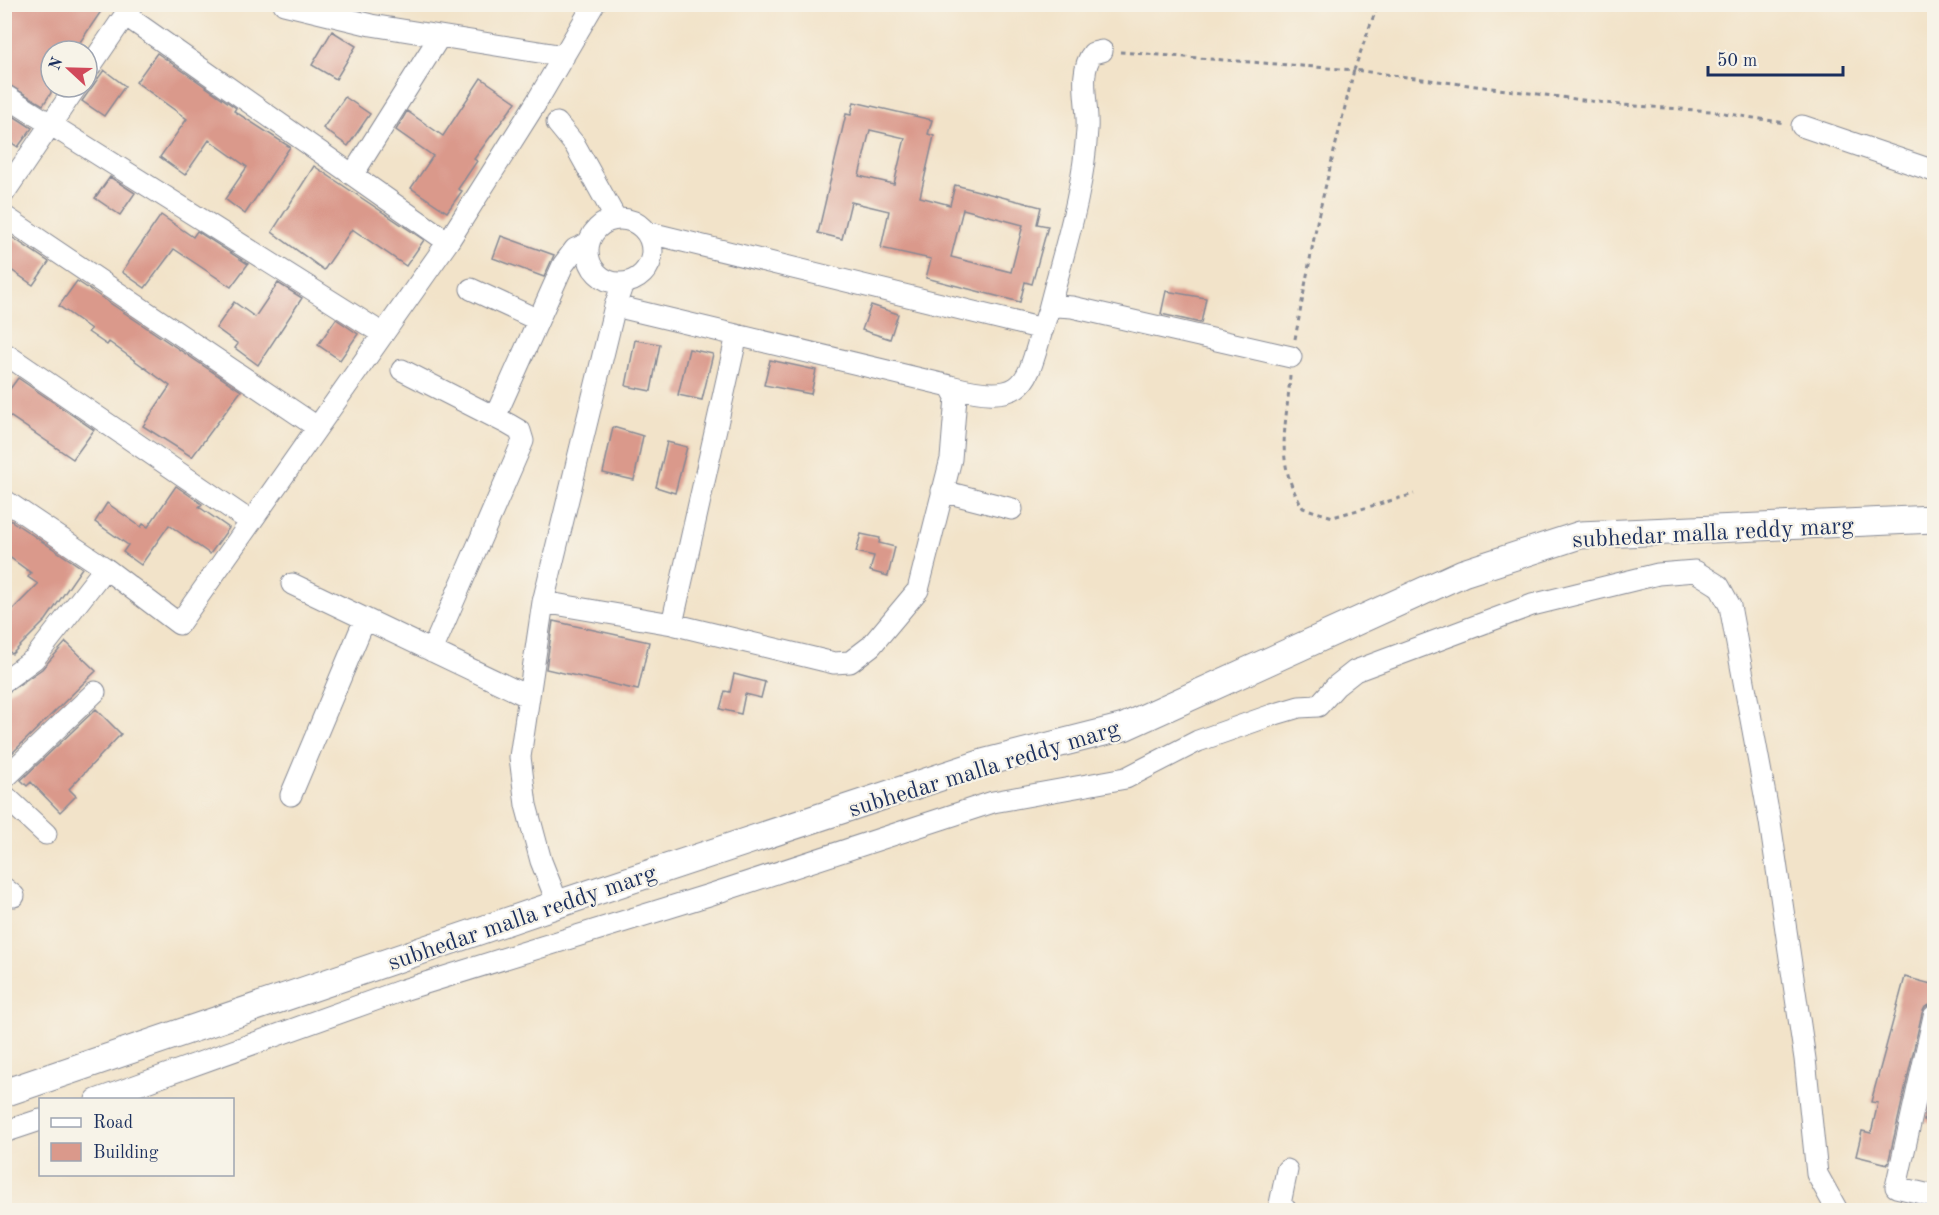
<svg xmlns="http://www.w3.org/2000/svg" width="1939" height="1215" viewBox="0 0 1939 1215" font-family="'Old Standard TT',serif">
  <style>
    .building { fill: #da998b; fill-rule: evenodd }
    .lines { fill: none; stroke-linecap: round; stroke-linejoin: round }
    .minor-casing { stroke: #868994; stroke-width: 23 }
    .major-casing { stroke: #868994; stroke-width: 29 }
    .path { stroke: #868994; stroke-width: 3; stroke-dasharray: 4.5 4.5; stroke-linecap: butt }
    .minor { stroke: #fff; stroke-width: 21 }
    .major { stroke: #fff; stroke-width: 27 }
    .labels { text-anchor: middle; stroke-width: 4.5; stroke-linejoin: round; paint-order: stroke }
    .street-label { font-size: 24px; fill: #1b2f5e; stroke: #f7f3e8 }
  </style>
  <rect width="100%" height="100%" fill="#f7f3e8"/>
  <filter id="ink" filterUnits="userSpaceOnUse"><feTurbulence type="fractalNoise" baseFrequency=".0167" numOctaves="2"/><feDisplacementMap in="SourceGraphic" scale="12" xChannelSelector="R" yChannelSelector="G"/><feConvolveMatrix kernelMatrix="1 2 1 2 8 2 1 2 1" color-interpolation-filters="sRGB"/></filter>
  <filter id="wash" filterUnits="userSpaceOnUse"><feTurbulence type="fractalNoise" baseFrequency=".008" numOctaves="4" result="noise"/><feDisplacementMap in="SourceGraphic" scale="24" xChannelSelector="R" yChannelSelector="G"/><feGaussianBlur stdDeviation="1.35" result="paint"/><feColorMatrix in="noise" values="0 0 0 0 0 0 0 0 0 0 0 0 0 0 0 0 0 1.4 0 .05"/><feComposite in="paint" operator="in"/></filter>
  <g filter="url(#wash)">
    <rect width="100%" height="100%" fill="#f2e3c9"/>
    <g id="blocks">
      <path class="building" d="M4,4h102l-32,47h-23v42l-8,12 -39,-23z
        M332,31l24,15 -20,33 -24,-14z
        M157,53l79,55 -2,3 56,36 -45,67 -20,-15 22,-32 -38,-27 -24,35 -25,-18 27,-38 -51,-37z
        M104,70l21,16 -21,30 -22,-15z
        M481,78l35,24 -42,57 3,2 -19,28 4,2 -15,21 -36,-24 22,-32 -37,-26 11,-19 36,25z
        M345,97l25,17 -22,32 -25,-18z
        M854,102l78,18 -4,14 6,2 -14,61 30,8 5,-20 86,22 -4,17 11,2 -16,58 -7,-2 -5,20 -94,-24 5,-19 -50,-11 8,-37 -38,-9 -9,37 -24,-6 28,-119 5,1zM870,130l35,8 -11,46 -35,-8zM963,209l60,16 -12,47 -60,-15z
        M4,110l28,18 -14,19 -14,-9z
        M314,166l110,74 -18,26 -54,-37 -28,41 -52,-38z
        M110,177l25,16 -15,22 -25,-17z
        M161,215l32,22 4,-6 51,33 -17,23 -57,-38 -29,39 -23,-16z
        M4,232l45,30 -16,23 -29,-20z
        M501,236l53,19 -10,22 -51,-19z
        M77,281l164,110 -49,66 -49,-31 27,-40 -61,-44 -2,3 -19,-13 3,-3 -32,-23z
        M278,283l24,15 -44,67 -23,-17 3,-4 -22,-16 18,-26 21,15z
        M1166,291l40,7 -5,25 -40,-9z
        M871,305l27,9 -8,25 -28,-9z
        M336,319l22,15 -18,26 -22,-15z
        M635,340l25,4 -9,47 -25,-5z
        M689,349l24,5 -11,46 -24,-5z
        M770,360l46,10 -5,24 -47,-9z
        M18,378l76,52 -21,29 -69,-47v-15z
        M613,427l30,9 -9,44 -31,-7z
        M667,442l20,5 -12,46 -19,-6z
        M176,486l26,18 -3,3 30,21 -19,26 -41,-29 -28,40 -18,-13 5,-7 -33,-23 12,-19 34,24 2,-3 5,3z
        M4,516l78,52 -36,52 -34,34 -8,-7v-29l34,-34 -10,-7 3,-4 -27,-20z
        M861,534l19,4 -1,5 16,4 -7,29 -18,-5 4,-15 -18,-4z
        M553,621l96,21 -11,48 -92,-21z
        M66,642l30,29 -92,90v-66l38,-26z
        M734,674l31,8 -4,16 -16,-4 -4,20 -21,-5 5,-18 5,1z
        M96,709l25,25 -52,55 7,7 -16,16 -29,-30 -4,4 -6,-6z
        M1905,977l30,8v8l-3,11 -7,3 -3,6 -34,151 -32,-8 6,-25 9,2 7,-30 -7,-1z
        M1929,1099l6,2v22l-11,-2z"/>
    </g>
  </g>
  <g filter="url(#ink)">
    <use href="#blocks" fill-opacity="0" stroke="#868994" stroke-width="1.5"/>
    <g class="lines">
      <g class="minor-casing">
        <path id="minor" d="M284,4l87,21 193,31
          M125,15l323,227
          M87,71l45,-66
          M4,95l379,239
          M557,123l18,22 41,74
          M1802,126l132,45
          M353,174l87,-138
          M4,193l72,-106
          M4,216l313,211
          M588 251a32 32 0 1 1 64 0a32 32 0 1 1-64 0Z
          M646,232l397,97
          M471,289l67,31
          M1049,309c15,-59 35,-118 38,-180 2,-23 -10,-57 6,-76l9,-2
          M4,353l247,169
          M402,370l106,54 12,7 3,10 -91,210
          M950,386c87,23 75,-11 99,-77l8,-3 15,1 219,50
          M495,417l68,-152 12,-16 14,-6
          M942,491l70,18
          M4,500l101,68 74,56 269,-382 88,-139 58,-99
          M292,584l237,113
          M543,602l129,22 162,39 16,-1 21,-16 47,-56 33,-131 5,-62 -6,-11 -335,-80
          M672,624l65,-289
          M4,681l30,-22 71,-91
          M4,779l91,-87
          M4,795l42,39
          M291,795l74,-176
          M4,888l10,8
          M558,904l-17,-43 -15,-56 -6,-48 23,-155 72,-296 8,-23
          M1934,1016l-38,171 38,9
          M96,1100l307,-110 306,-95 284,-93 133,-24 72,-37 74,-26 27,-8 19,-1 18,-20 19,-15 177,-66 126,-31 37,-3 24,15 11,20 40,216 35,237 12,115 20,36
          M4,1132l36,-12
          M1286,1210l-6,-6 7,-34"/>
      </g>
      <g class="major-casing">
        <path id="major" d="M4,1093l554,-189 428,-142 138,-35 339,-154 117,-38 354,-16"/>
      </g>
      <path class="path" d="M1120,52l234,18 24,-66
        M1295,339l23,-122 36,-147 267,35 90,6 74,12
        M1290,375c-3,53 -17,84 13,133l30,9 81,-23"/>
      <use href="#minor" class="minor"/>
      <use href="#major" class="major"/>
    </g>
  </g>
  <g class="labels">
    <g class="street-label">
      <text transform="translate(1713 532) rotate(-3)" y="8">subhedar malla reddy marg</text>
      <text transform="translate(984 768) rotate(-17)" y="8">subhedar malla reddy marg</text>
      <text transform="translate(522 917) rotate(-19)" y="8">subhedar malla reddy marg</text>
    </g>
  </g>
  <rect width="1939" height="1215" fill="none" stroke="#f7f3e8" stroke-width="24"/>
  <rect x="39" y="1098" width="195" height="78" fill="#f7f3e8" stroke="#9fa5b1" stroke-width="1.5"/>
  <rect x="51" y="1118" width="30" height="9" fill="#ffffff" stroke="#9fa5b1" stroke-width="1.5"/>
  <text x="93" y="1128" font-size="18" fill="#1b2f5e">Road</text>
  <rect x="51" y="1143" width="30" height="18" fill="#da998b" stroke="#9fa5b1" stroke-width="1.5"/>
  <text x="93" y="1158" font-size="18" fill="#1b2f5e">Building</text>
  <g transform="translate(69 69) rotate(292)"><circle r="28" fill="#f7f3e8" stroke="#9fa5b1" stroke-width="1.5"/>
  <path d="M0-4.5L10 22L0 15L-10 22Z" fill="#d1495b"/>
  <text y="-9" font-size="16" font-weight="bold" text-anchor="middle" fill="#1b2f5e">N</text>
  </g>
  <path d="M1708 66v9h135v-9" fill="none" stroke="#1b2f5e" stroke-width="3"/>
  <text x="1717" y="66" font-size="18" fill="#1b2f5e" stroke="#f7f3e8" stroke-width="4.5" paint-order="stroke">50 m</text>
</svg>
